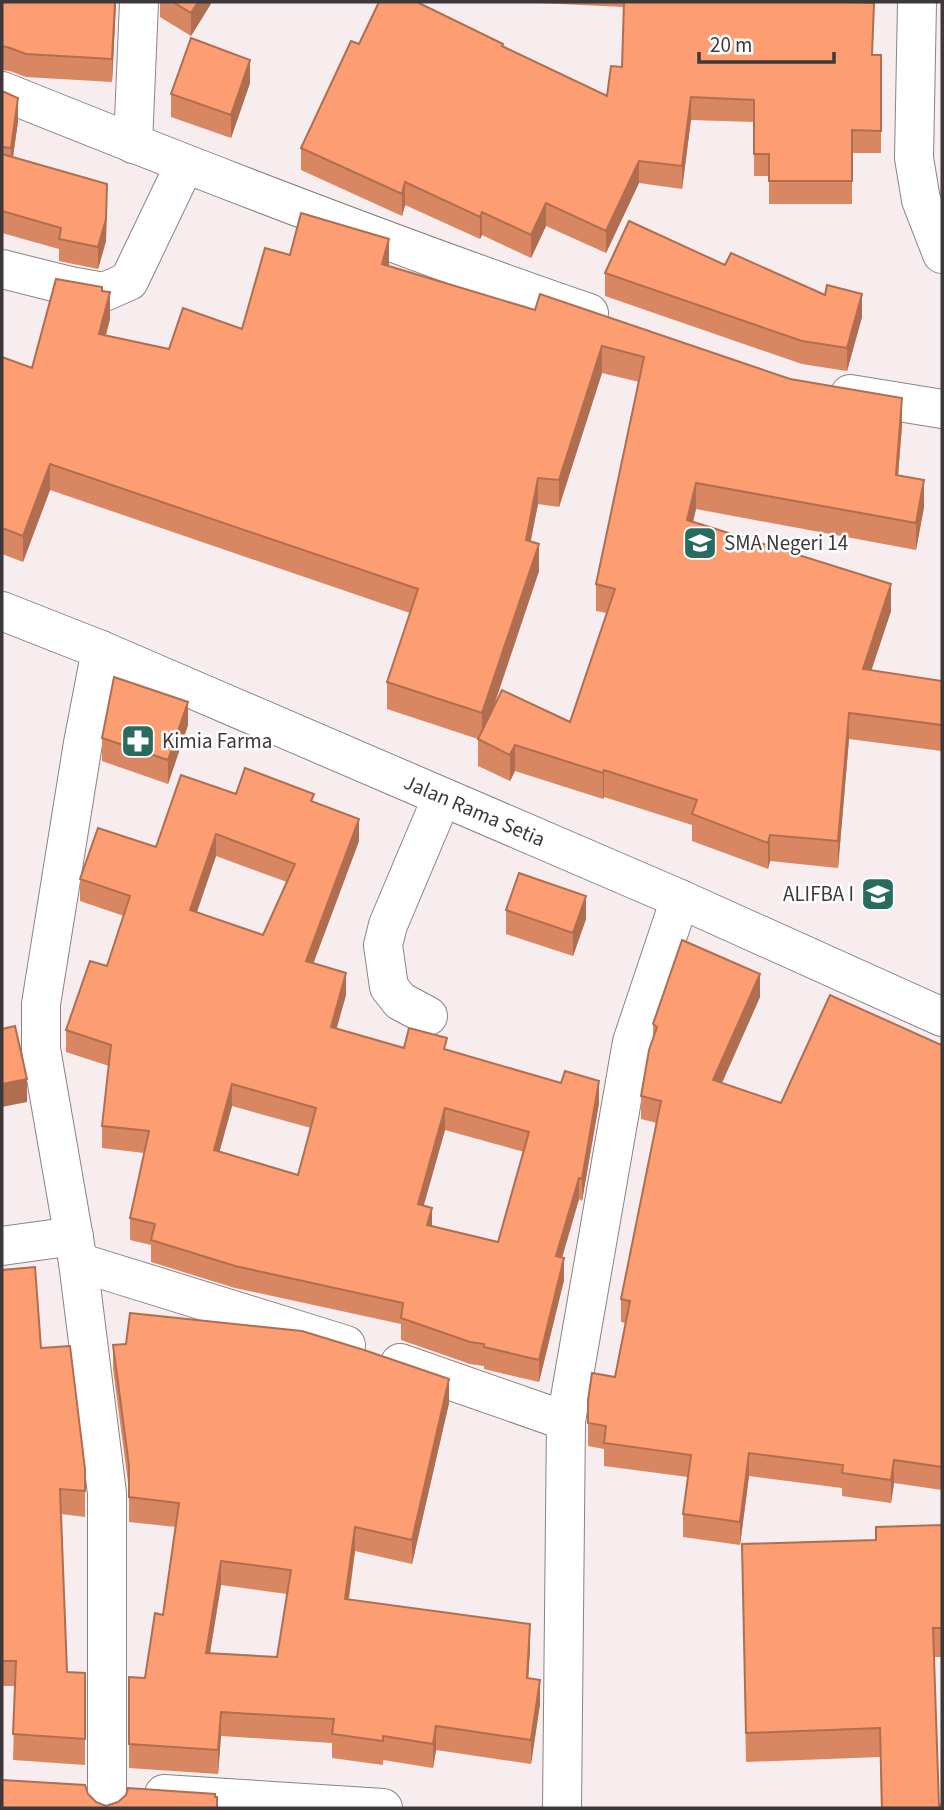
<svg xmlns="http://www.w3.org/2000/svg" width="944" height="1810" viewBox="0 0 944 1810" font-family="'Source Sans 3',sans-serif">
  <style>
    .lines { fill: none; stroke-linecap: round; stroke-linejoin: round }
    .minor-casing { stroke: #8b8383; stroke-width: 40 }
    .minor { stroke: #fff; stroke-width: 38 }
    .wall { fill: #d98762; fill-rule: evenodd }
    .shaded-wall { fill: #b06e50 }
    .building { fill: #fc9d72; stroke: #b06e50; stroke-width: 2; fill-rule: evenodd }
    .labels { text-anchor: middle; stroke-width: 5; stroke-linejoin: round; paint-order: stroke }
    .poi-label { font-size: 21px; fill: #3d393a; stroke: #fff; text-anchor: start }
    .street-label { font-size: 21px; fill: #3d393a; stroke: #fff }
  </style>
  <rect width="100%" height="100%" fill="#f7edee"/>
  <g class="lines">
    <g class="minor-casing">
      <g id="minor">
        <path d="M917,2l-3,156 7,42 21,54"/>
        <path d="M2,91c194,78 389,154 587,222"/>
        <path d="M133,144l6,-142"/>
        <path d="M2,269l68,17 34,6 25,-11 56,-117"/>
        <path d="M850,394l92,15"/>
        <path id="s1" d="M2,611l99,39 579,249 262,118"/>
        <path d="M101,650l-18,93 -42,261v45l37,213 29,231v315"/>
        <path d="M428,1016l-28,-15 -11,-14 -6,-42 5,-20 54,-128"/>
        <path d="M2,1246l72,-10"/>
        <path d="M78,1262l268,83"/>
        <path d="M400,1363l166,58"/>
        <path d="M164,1794l219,14"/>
        <path d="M562,1808l4,-387 66,-379 48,-143"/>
      </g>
    </g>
    <use href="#minor" class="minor"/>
  </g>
  <path class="wall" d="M2,2h114l-4,80 -86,-5 -16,-6 -8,-1z
    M160,2h52l-21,34 -31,-19z
    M538,2h313l22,53h8v98h-29v51h-83v-28h-15v-54l-63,-2 -9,69 -43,-6 -33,70 -60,-27 -15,32 -49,-23 -2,4 -75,-34 -3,11 -101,-46v-22l58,-104 144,3 104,49 15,-29 2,-60 -86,-4z
    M250,83l-19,55 -60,-21v-23z
    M2,91l16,30 -5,36 94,49 -1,35 -8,28 -39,-8v-12l-57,-16z
    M290,255l99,11 513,159 -4,51 26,31 -8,43 -220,-41 -3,13 198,89 -20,59 71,11v70l-93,-12 -11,129 -68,-7 -2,8 -76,-28v-16l-88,-28 -1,2 -88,-28 -5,10 -32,-15v-27l-91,-30v-27l23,-69 -360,-123 -27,72 -21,-8v-197l30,11 70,-77 8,28 -4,16 63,14 73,-20zM602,373l37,9 -43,202v27l11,2 -37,109 -78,-10 47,-141 -9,-30 8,-37 21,3z
    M725,265l137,52 -15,54 -45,-7 -197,-68v-23z
    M188,725l-20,59 -66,-23v-23z
    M236,794l78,8 45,39 -46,123 33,31 -10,33 68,20 43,2 152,53 -17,98 -3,-2 -17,59 2,22 -25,102 -55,-13v-3l-14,-2 -69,-24v-16l-166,-36 -84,-26v-17l-21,-5v-22l14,-65 -42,-5v-22l7,-60 -43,-14v-22l41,-64 17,-50 -44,-15v-22l76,-32zM216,856l71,26 -24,53 -66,-23zM232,1106l79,22 -13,47 -79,-23zM445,1130l79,22 -26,90 -66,-16 -9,-20z
    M506,910l80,9 -13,37 -67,-22z
    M760,997l-38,86 59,20 160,-58 1,-3v448l-48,-7 -3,20 -49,-7v-8l-93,-12 -9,69 -57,-8v-23l5,-37 -84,-11v-17l-16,-3v-46l27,-23 11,-54 -5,-1v-23l36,-176 -16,-4v-23l12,-59v-13z
    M2,1270l39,78 44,121v48l-24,-3 6,158 18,1v92l-72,-5 2,-74h-13z
    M113,1345l336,58 -37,161 -57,-13 -6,48 181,49 -2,30 12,26 -9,60 -95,-14 -3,18 -50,-8v5l-51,-7v-15l-111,-7 -3,38 -89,-6v-91l16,1 18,-63 13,-88 -47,-5v-32l-16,-121zM221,1585l66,9 -10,63 -67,-4z
    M942,1525v132h-8l5,149 3,2h-61l-1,-51 -134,5 -4,-218 134,-4z"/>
  <path class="shaded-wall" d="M115,2h1l-4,80v-23z
    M198,2h14l-21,34v-23z
    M250,60v23l-19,55v-23z
    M691,97v23l-9,69v-23z
    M18,98v23l-7,50v-23z
    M639,161v22l-33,70v-22z
    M405,182v23l-3,11v-22z
    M107,184l-1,57 -8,28v-22z
    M546,203v23l-15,32v-23z
    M482,212v23l-2,4v-22z
    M389,239v26l-7,25v-26z
    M110,292v27l-11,41v-26z
    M862,294v23l-15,54v-23z
    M602,346v27l-43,134v-27z
    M902,398v27l-6,76v-26z
    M50,464v26l-27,72v-26z
    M538,478v26l-12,62v-26z
    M924,480v27l-8,43v-27z
    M696,483v26l-9,37v-26z
    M539,544v27l-57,169v-27z
    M891,584v27l-28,85v-27z
    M188,702v23l-20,59v-24z
    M849,713v26l-11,129v-27z
    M515,745v26l-5,10v-26z
    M604,770v27l-1,2v-26z
    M359,819v22l-53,142v-22z
    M216,834v22l-26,76v-22z
    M770,835v26l-2,8v-26z
    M586,896v23l-13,37v-23z
    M346,973v22l-15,54v-22z
    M760,974v23l-47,106v-23z
    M27,1079v23l-25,5v-23z
    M599,1081v22l-17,98v-22z
    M232,1084v22l-18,66v-22z
    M445,1108v22l-27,96v-22z
    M579,1178v21l-23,79v-22z
    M432,1208v22l-5,-5z
    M564,1258v22l-25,102v-22z
    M449,1379v24l-37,161v-24z
    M749,1453v23l-9,69v-23z
    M894,1460v23l-3,20v-23z
    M355,1527v24l-10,72v-24z
    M221,1561v24l-15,92v-24z
    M530,1624v24l-3,54v-24z
    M540,1680v24l-9,60v-24z
    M221,1712v24l-3,38v-24z
    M436,1726v24l-3,18v-24z"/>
  <path class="building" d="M2,2h113l-3,57 -86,-5 -16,-6 -8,-2z
    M173,2h25l-7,11z
    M379,2h38l86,42 -1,2 105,50 4,-30 11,1 2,-65h226l24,1 -2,52h9v76l-29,-1v51h-83v-27h-15v-54l-63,-3 -9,69 -43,-5 -33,70 -60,-28 -15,32 -49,-23 -2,5 -75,-35 -3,12 -101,-46 50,-107 8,3z
    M191,38l59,22 -19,55 -60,-21z
    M2,91l16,7 -7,50 -9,-1z
    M2,154l105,30 -1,35 -8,28 -39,-8 2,-11 -59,-17z
    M301,213l88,26 -7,25 153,46 5,-16 250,85 112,19 -6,77 28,5 -8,43 -220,-40 -9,37 204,64 -28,85 79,12v44l-93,-12 -11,128 -68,-6 -2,8 -76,-29 5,-14 -93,-30 -1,3 -88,-28 -5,10 -32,-16 24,-49 68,32 45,-133 -19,-5 48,-227 -42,-11 -43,134 -21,-2 -12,62 13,4 -57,169 -95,-31 31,-93 -368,-125 -27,72 -21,-8v-171l30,11 24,-89 46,8v4l8,1 -11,42 70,15 14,-41 59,21 23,-81 25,7z
    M629,221l96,44 6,-12 94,42 2,-10 35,9 -15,54 -45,-7 -197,-68z
    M114,677l74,25 -20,58 -66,-22z
    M245,768l69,26 -3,7 48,18 -53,142 40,12 -15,54 73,21 5,-20 38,10 -3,11 117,34 4,-12 34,10 -17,98 -3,-1 -23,78 8,2 -25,102 -55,-13v-3l-14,-2 -69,-24 2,-15 -168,-37 -84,-26 4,-16 -25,-6 19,-87 -47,-5 9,-81 -45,-15 24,-69 17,5 23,-70 -50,-17 18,-51 58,19 25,-72 55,19zM216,834l79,30 -32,71 -73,-25zM232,1084l84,24 -18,67 -84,-25zM445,1108l84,24 -31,110 -71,-17 5,-17 -14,-4z
    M519,873l67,23 -13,37 -67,-23z
    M682,940l78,34 -47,106 68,23 49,-108 111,50 1,-3v425l-48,-7 -3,20 -49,-7 1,-8 -94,-12 -9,69 -57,-8 8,-59 -87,-12 2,-17 -18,-3v-23l4,-27 23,4 15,-76 -9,-2 40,-198 -20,-5 8,-46 8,-23 -4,-3z
    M15,1026l12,53 -25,5v-55z
    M35,1267l6,81 29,-2 15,123v22l-25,-2 7,183 18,1v66l-72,-5 3,-73h-14v-391z
    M130,1313l172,18 62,19 85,29 -37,161 -57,-13 -10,72 185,25 -3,54 13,2 -9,60 -95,-14 -3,18 -50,-8v5l-51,-7 2,-15 -113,-7 -3,38 -89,-6v-67l16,1 10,-65 8,2 16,-112 -50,-6v-31l-16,-121 13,-1zM221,1561l70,9 -14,87 -71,-4z
    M942,1525v103h-9l6,178 3,-1v3h-60l-2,-80 -134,5 -4,-189 134,-4v-13z
    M2,1780l83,5 3,9 8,8 10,4 12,-4 8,-7 2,-7 87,6v3h2v11h-215z"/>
  <defs>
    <g id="school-square" transform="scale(1.75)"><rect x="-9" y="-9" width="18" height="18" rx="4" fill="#286c5f" stroke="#fff"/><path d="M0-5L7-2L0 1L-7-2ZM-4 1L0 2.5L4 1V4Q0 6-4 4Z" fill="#fff"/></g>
    <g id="pharmacy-square" transform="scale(1.75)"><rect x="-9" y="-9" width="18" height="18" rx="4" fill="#286c5f" stroke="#fff"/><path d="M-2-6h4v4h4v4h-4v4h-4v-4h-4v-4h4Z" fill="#fff"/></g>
  </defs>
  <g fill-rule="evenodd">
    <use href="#school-square" x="700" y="543"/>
    <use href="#pharmacy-square" x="138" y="741"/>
    <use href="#school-square" x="878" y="894"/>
  </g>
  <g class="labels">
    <g class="poi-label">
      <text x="724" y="550">SMA Negeri 14</text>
      <text x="162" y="748">Kimia Farma</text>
      <text x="854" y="901" text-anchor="end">ALIFBA I</text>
    </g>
    <g class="street-label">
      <text dy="7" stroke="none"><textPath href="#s1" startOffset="513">Jalan Rama Setia</textPath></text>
    </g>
  </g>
  <rect width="944" height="1810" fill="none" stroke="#3d393a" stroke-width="7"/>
  <path d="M699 52v10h135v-10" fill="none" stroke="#3d393a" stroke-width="3.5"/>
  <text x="710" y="52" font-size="21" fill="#3d393a" stroke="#ffffff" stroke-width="5" paint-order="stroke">20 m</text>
</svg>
